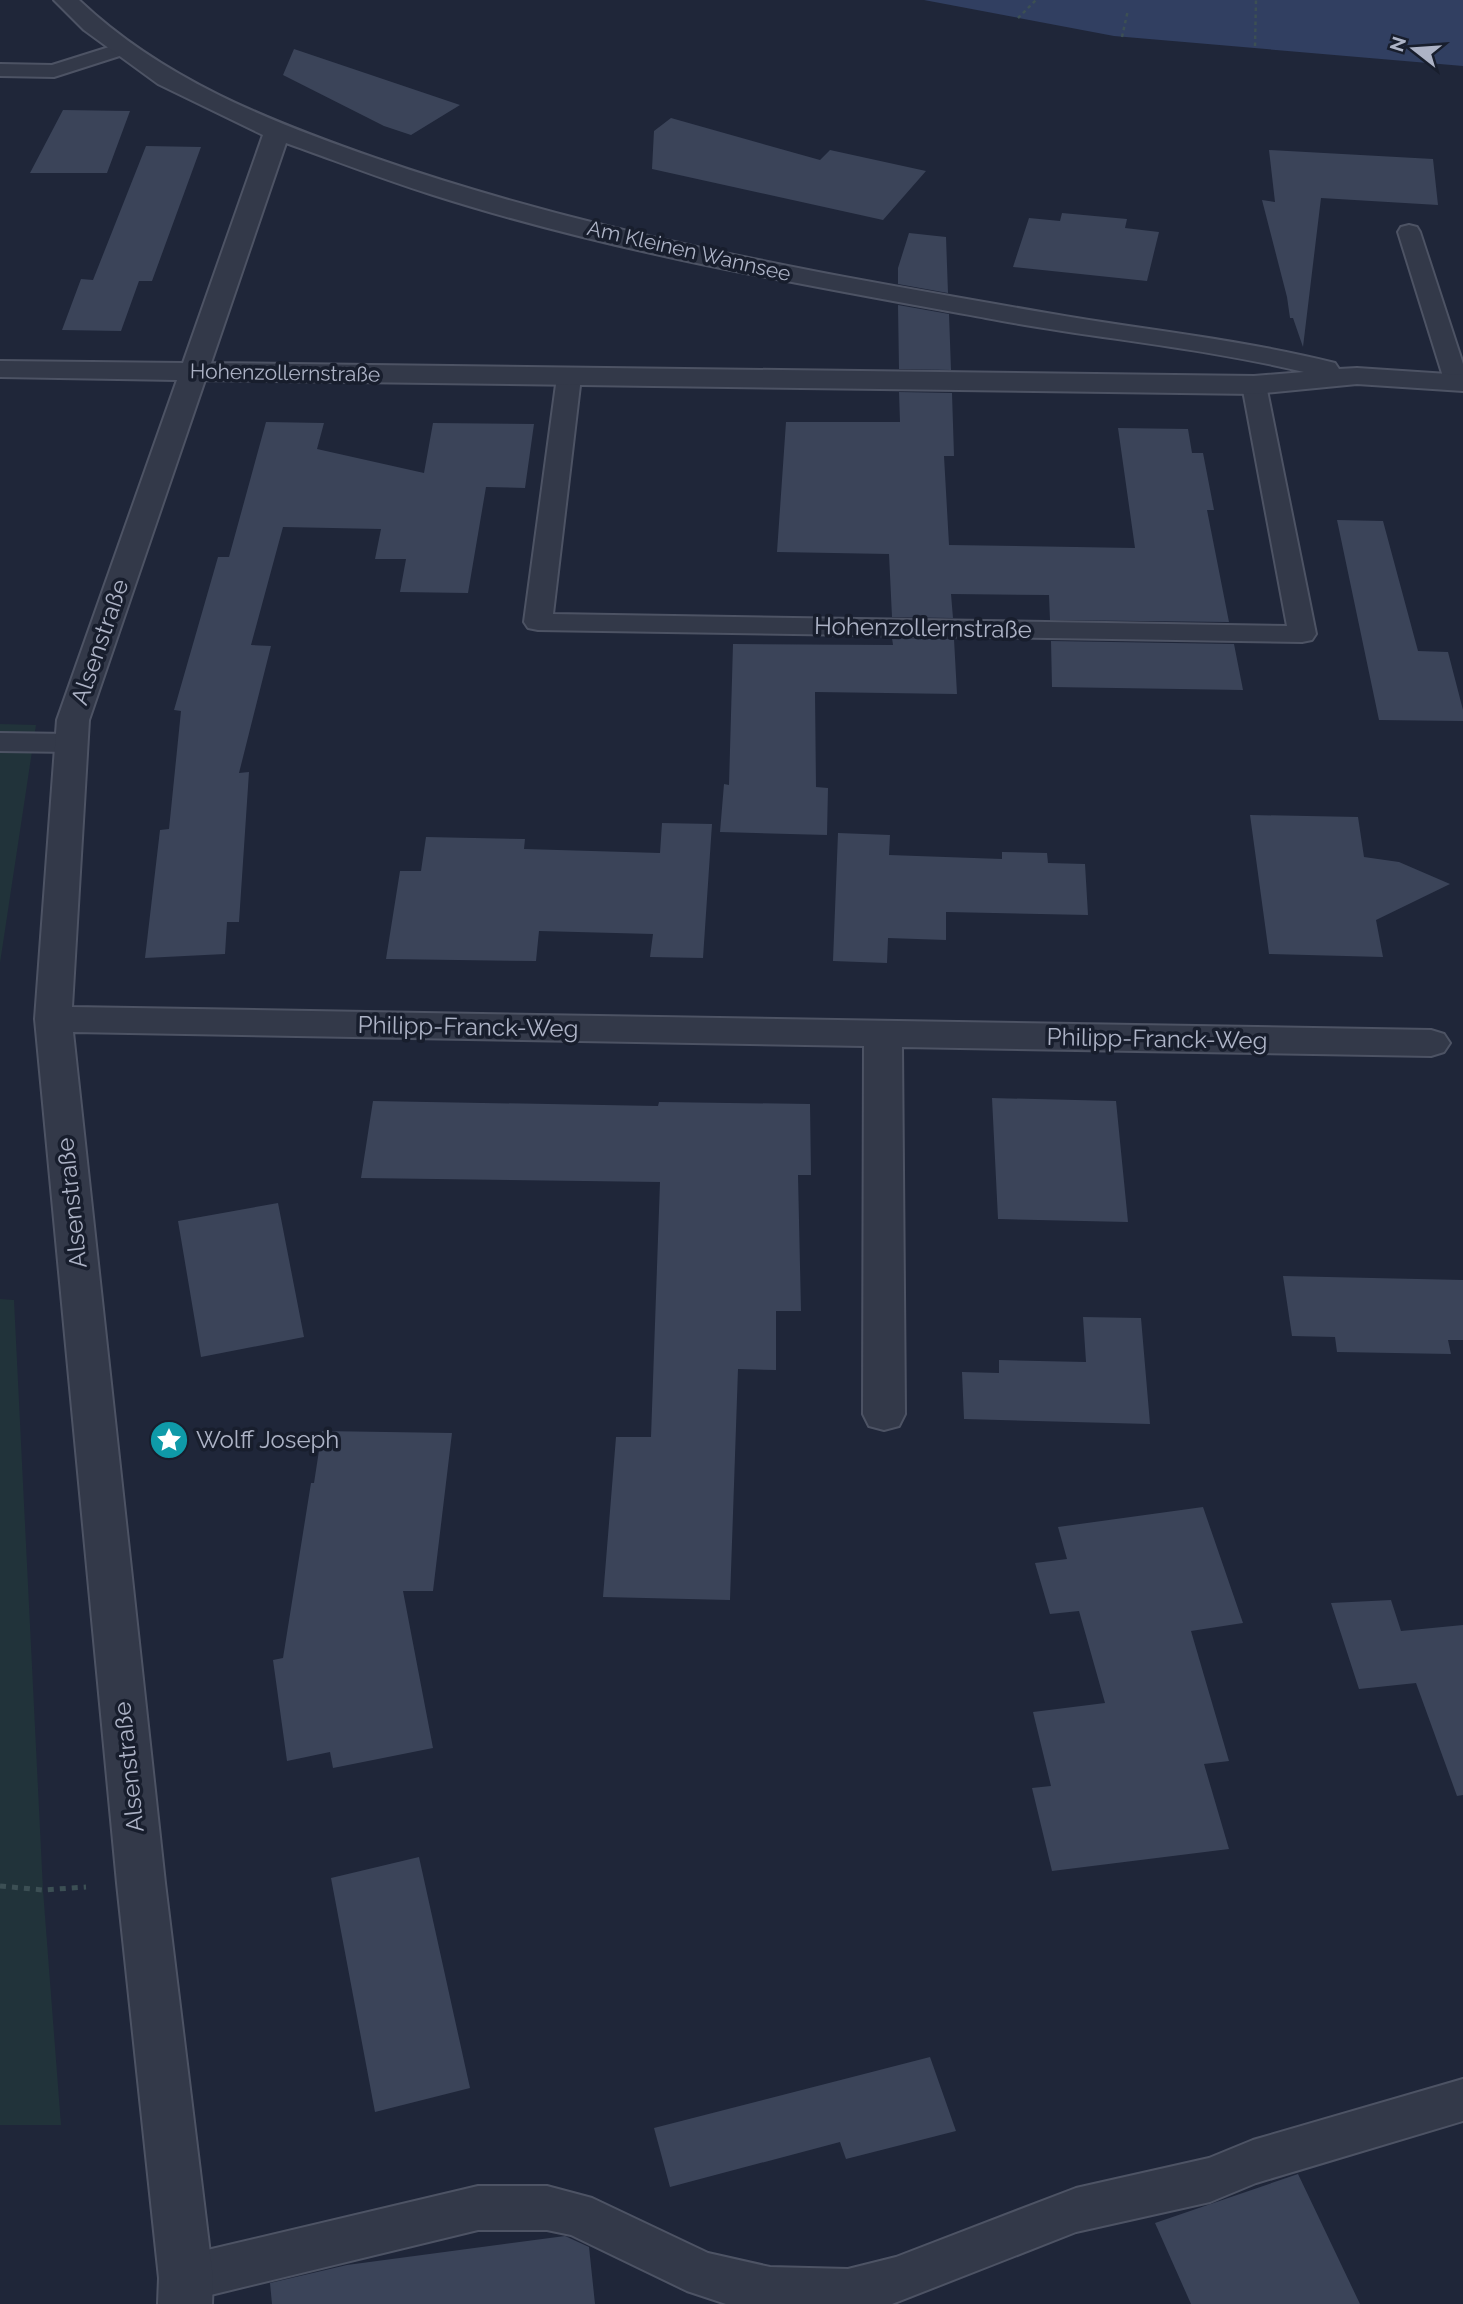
<svg xmlns="http://www.w3.org/2000/svg" width="1463" height="2304" viewBox="0 0 1463 2304" font-family="Raleway,sans-serif">
  <style>
    .green { fill: #21333a }
    .water { fill: #313f61 }
    .building { fill: #3b4459 }
    .lines { fill: none; stroke-linecap: round; stroke-linejoin: round }
    .service-casing { stroke: #4d5364; stroke-width: 4 }
    .minor-casing { stroke: #4d5364; stroke-width: 4 }
    .path-far1 { stroke: #3c4f54; stroke-width: 2.5; stroke-dasharray: 3.5 3.5; stroke-linecap: butt }
    .path { stroke: #3c4f54; stroke-width: 5; stroke-dasharray: 6 6; stroke-linecap: butt }
    .service { fill: #333949; fill-rule: evenodd }
    .minor { fill: #333949; fill-rule: evenodd }
    .labels { text-anchor: middle; stroke-width: 7; stroke-linejoin: round; paint-order: stroke }
    .far-street-label { font-size: 21px; fill: #adb3c6; stroke: #181e2d }
    .street-label { font-size: 24px; fill: #adb3c6; stroke: #181e2d }
    .poi-label { font-size: 24px; fill: #adb3c6; stroke: #181e2d; text-anchor: start }
  </style>
  <rect width="100%" height="100%" fill="#1f2639"/>
  <path class="green" d="M0,724l36,1 -36,238z
    M0,1299l14,1 29,590 18,235h-61z"/>
  <path class="water" d="M924,0h539v66l-349,-30z"/>
  <path class="building" d="M294,49l166,56 -49,30 -27,-9 -101,-51z
    M63,110l67,1 -23,62h-77z
    M671,118l149,42 10,-10 96,21 -43,49 -231,-51 2,-38z
    M146,146l55,1 -49,134h-13l-18,50 -59,-1 19,-51 12,1z
    M1269,150l164,9 5,46 -117,-7 -18,149 -10,-29h-3l-3,-21 -25,-97 13,2z
    M1062,213l65,6 -2,9 34,4 -12,49 -134,-14 16,-49 31,3z
    M909,233l37,4 2,56 -50,-9v-16z
    M898,305l51,9 2,56 -52,-1z
    M899,392l53,1 2,63h-10l5,89 186,3 -17,-120 70,1 4,24h11l11,57h-7l22,112 -179,-2 -1,-25 -98,-1 2,24 -61,-1 -3,-63 -112,-2 9,-130h114z
    M266,422l58,1 -7,26 107,24 9,-50 101,1 -9,64 -39,-1 -18,106 -68,-1 6,-33h-31l6,-30 -98,-2 -32,118 20,1 -32,127 10,-1 -10,150h-12l-2,32 -80,4 15,-128 9,-1 12,-118 -7,-1 44,-153h11z
    M1337,520l46,1 35,130 30,1 15,58v11l-84,-1z
    M892,638l62,1 3,55 -142,-2 1,95 12,1 -1,47 -107,-3 4,-48 5,1 4,-141 160,1z
    M1051,641l183,3 9,46 -191,-3z
    M1250,815l108,2 6,40 35,5 51,22 -74,36 7,37 -114,-3z
    M662,823l50,1 -9,134 -53,-1 3,-23 -114,-3 -3,30 -150,-2 14,-88h21l5,-34 99,2 -1,10 136,4z
    M838,833l52,2 -1,20 113,4v-7l45,1 1,10 37,1 3,51 -142,-3v28l-58,-2 -1,25 -54,-2z
    M992,1098l124,3 12,121 -130,-3z
    M373,1101l285,5 1,-4 151,2 1,71h-13l3,136h-25v59l-38,-1 -8,231 -127,-3 13,-160h35l9,-255 -299,-4z
    M278,1203l26,134 -103,20 -23,-136z
    M1283,1276l180,4v60h-15l3,14 -114,-2 -2,-15 -43,-1z
    M1083,1317l58,1 9,106 -186,-5 -2,-47 37,1v-13l87,2z
    M322,1431l130,2 -19,158h-30l30,157 -100,20 -3,-16 -43,9 -14,-101 10,-2 28,-175h3z
    M1203,1507l40,116 -52,8 38,130 -25,3 25,85 -177,22 -20,-83 19,-2 -18,-74 72,-9 -26,-92 -29,3 -15,-51 32,-4 -9,-32z
    M1391,1600l10,31 62,-6v170l-6,1 -41,-113 -57,6 -28,-86z
    M419,1857l51,231 -95,24 -44,-234z
    M930,2057l26,74 -110,28 -6,-17 -170,45 -16,-59z
    M1298,2174l62,130h-169l-36,-81z
    M565,2236l24,11 6,57h-323l-2,-21 77,-18z"/>
  <g class="lines">
    <g class="service-casing">
      <path id="service" d="M125,42l7,2 3,4 -3,4 -78,25 -54,-1v-12l52,1z
        M1409,225l8,2 3,5 43,132v25l-15,-1 -3,-5 -47,-151 3,-5z
        M569,370l9,2 3,5 -28,237 734,12 -45,-241 3,-5 9,-2 9,2 3,5 50,249 -4,6 -10,2 -764,-12 -10,-2 -4,-6 33,-245 3,-5z
        M0,733l71,1 10,3 4,6 -4,6 -10,3 -71,-1z
        M1463,2079v42l-207,62 -46,19 -134,30 -184,72h-166l-39,-13 -116,-56 -24,-5h-69l-292,71 -16,-7 -7,-16 7,-16 16,-7 292,-69h69l45,12 116,55 62,14 78,2 48,-12 180,-69 133,-30 44,-18z"/>
    </g>
    <g class="minor-casing">
      <path id="minor" d="M54,0h25c83,79 190,121 296,158 218,76 446,116 672,155 96,17 193,26 288,50l4,6 18,-1 106,7v16l-106,-7 -103,10 -1049,-14 -116,340 -17,287 1359,23 13,4 6,9 -6,9 -13,4 -529,-9 3,367 -6,12 -15,4 -15,-4 -6,-12 1,-368 -791,-14 92,851 48,395 -1,26h-54l1,-26 -42,-395 -82,-864 22,-299 120,-340 -177,-3v-16l183,2 80,-228 -105,-51 -74,-54zM286,143c48,17 96,36 144,51 181,58 370,90 556,124 105,20 214,29 318,54l-50,4 -1043,-13z"/>
    </g>
    <path class="path-far1" d="M1018,18l18,-18
      M1122,37l6,-27
      M1255,46l1,-46"/>
    <path class="path" d="M0,1886l43,4 43,-3"/>
    <use href="#service" class="service"/>
    <use href="#minor" class="minor"/>
  </g>
  <defs>
    <g id="sight-disc" transform="scale(2.0125)"><circle r="9.5" fill="#0f9aa8" stroke="#181e2d"/><path d="M0-6L1.8-2.2L6-1.7L2.9 1.2L3.7 5.4L0 3.3L-3.7 5.4L-2.9 1.2L-6-1.7L-1.8-2.2Z" fill="#fff"/></g>
  </defs>
  <g fill-rule="evenodd">
    <use href="#sight-disc" x="169" y="1440"/>
  </g>
  <g class="labels">
    <g class="far-street-label">
      <text transform="translate(689 251) rotate(13)" y="7">Am Kleinen Wannsee</text>
      <text transform="translate(285 373) rotate(1)" y="7">Hohenzollernstraße</text>
    </g>
    <g class="street-label">
      <text transform="translate(923 628) rotate(1)" y="8">Hohenzollernstraße</text>
      <text transform="translate(100 642) rotate(-71)" y="8">Alsenstraße</text>
      <text transform="translate(468 1027) rotate(1)" y="8">Philipp-Franck-Weg</text>
      <text transform="translate(1157 1039) rotate(1)" y="8">Philipp-Franck-Weg</text>
      <text transform="translate(72 1203) rotate(-96)" y="8">Alsenstraße</text>
      <text transform="translate(129 1767) rotate(-96)" y="8">Alsenstraße</text>
    </g>
    <g class="poi-label">
      <text x="196" y="1448">Wolff Joseph</text>
    </g>
  </g>
  <g transform="translate(1414 49) rotate(287)" stroke="#181e2d" stroke-width="5" paint-order="stroke">
  <path d="M0-5L12 26L0 18L-12 26Z" fill="#adb3c6"/>
  <text y="-10" font-size="19" font-weight="bold" text-anchor="middle" fill="#adb3c6">N</text>
  </g>
</svg>
